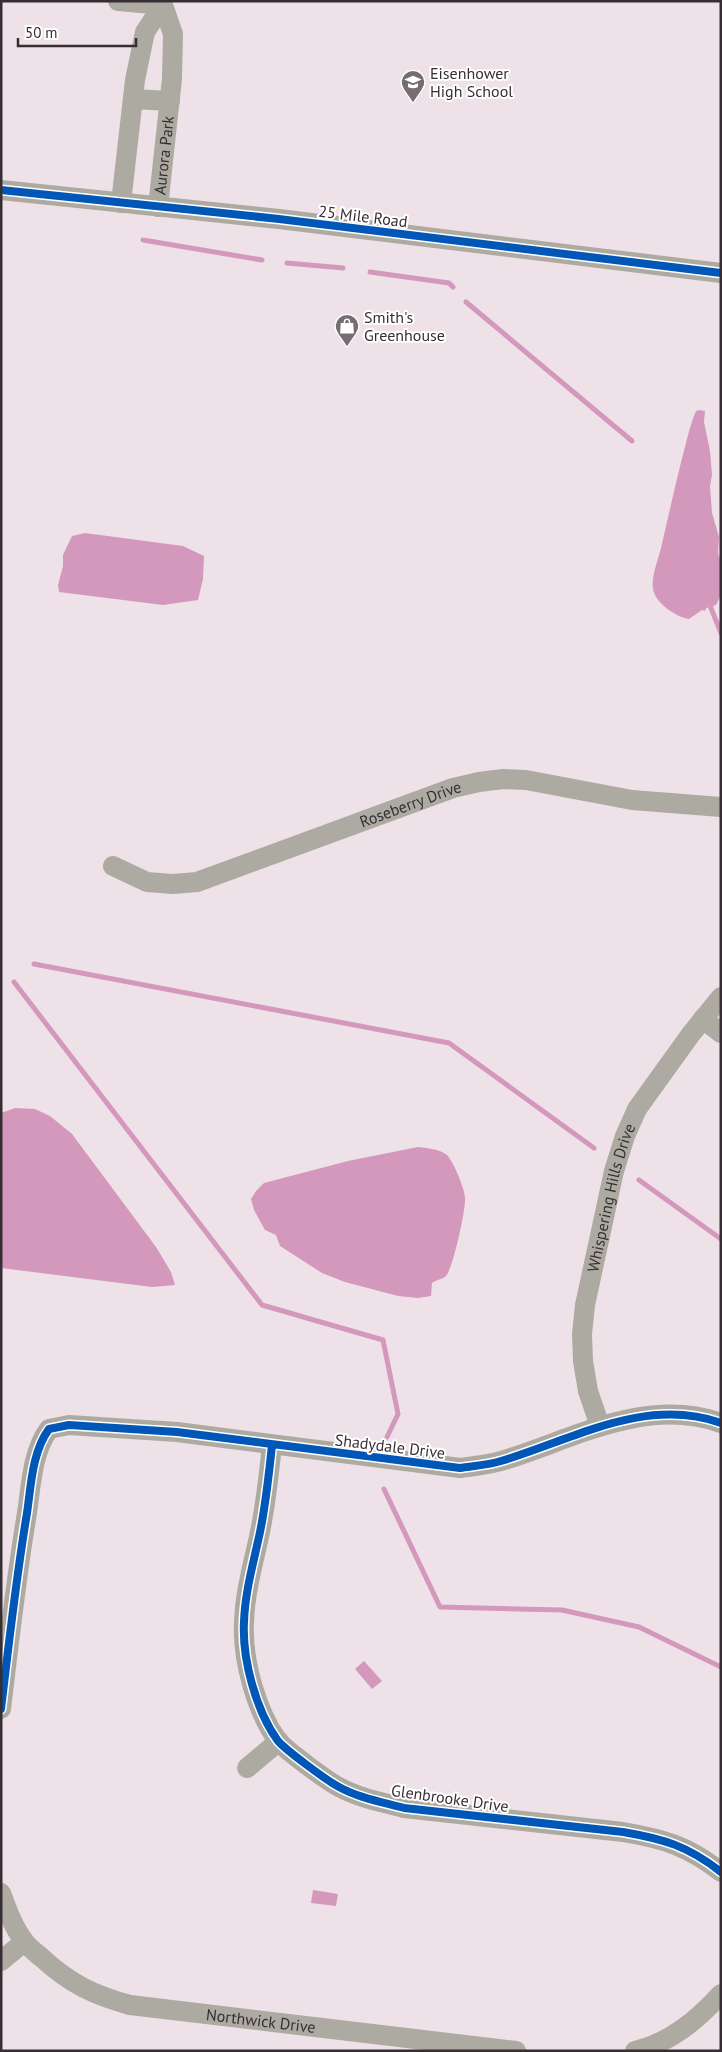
<svg xmlns="http://www.w3.org/2000/svg" width="722" height="2052" viewBox="0 0 722 2052" font-family="'PT Sans',sans-serif">
  <style>
    .water { fill: #d398bb }
    .lines { fill: none; stroke-linecap: round; stroke-linejoin: round }
    .stream { stroke: #d398bb; stroke-width: 5 }
    .minor { stroke: #adaba1; stroke-width: 20 }
    .cycleway-casing { stroke: #fff; stroke-width: 11 }
    .cycleway { stroke: #0057b8; stroke-width: 8 }
    .labels { text-anchor: middle; stroke-width: 4; stroke-linejoin: round; paint-order: stroke }
    .poi-label { font-size: 16px; fill: #362e33; stroke: #fff; text-anchor: start }
    .street-label { font-size: 16px; fill: #362e33; stroke: #fff }
  </style>
  <rect width="100%" height="100%" fill="#eee2e8"/>
  <path class="water" d="M699,410l6,1 -1,11 6,29 2,24 -2,11 2,27 7,24 -1,16 3,9v33l-5,10 -10,3 -1,3 -3,-1 -13,9c-13,-2 -34,-16 -36,-30 -2,-13 5,-28 8,-41 8,-34 15,-67 24,-101 3,-12 6,-25 11,-36z
    M85,533l98,13 21,10 -1,23 -5,21 -35,5 -104,-13 -1,-7 5,-19v-11l9,-19z
    M15,1108l20,1 15,7 22,18 84,113 15,25 4,13 -23,2 -151,-19v-155z
    M418,1147c10,1 21,2 29,8 6,6 18,34 18,43 1,11 -12,70 -19,78 -3,3 -10,4 -14,7l-1,13 -13,2 -20,-2 -53,-14 -23,-9 -42,-27 -4,-11 -11,-5 -11,-20 -3,-11 5,-8 8,-8 84,-22z
    M364,1661l18,20 -10,8 -17,-20z
    M313,1890l25,4 -2,12 -25,-3z"/>
  <g class="lines">
    <path class="stream" d="M143,240l119,20
      M287,263l56,5
      M370,272l79,11 4,4
      M466,302l166,139
      M709,603l12,30
      M34,964l415,79 145,105
      M14,982l248,323 121,35 15,74 -11,23
      M639,1180l82,59
      M384,1489l56,118 122,3 77,17 82,40"/>
    <g class="minor">
      <path d="M118,1l45,4"/>
      <path d="M133,99l37,2"/>
      <path d="M1,190l278,29 442,54"/>
      <path d="M121,203l14,-123 10,-48 18,-27v-4"/>
      <path id="s1" d="M158,207l14,-128 1,-45 -10,-29"/>
      <path id="s2" d="M113,866l34,16 26,2 24,-2 256,-94 26,-6 24,-3 23,1 106,20 89,7"/>
      <path d="M703,1019l18,14"/>
      <path id="s3" d="M600,1426l-12,-35 -5,-30 -1,-27 3,-29 29,-134 11,-35 12,-27 54,-75 30,-37"/>
      <path d="M272,1445c-3,29 -6,58 -12,87 -6,29 -15,59 -16,90 -2,37 12,89 34,119 9,10 48,39 61,46 20,11 43,15 65,21l219,24c41,7 65,14 98,40"/>
      <path d="M1,1709c8,-66 15,-131 26,-196 4,-27 5,-61 22,-84l20,-4 108,7 283,36c13,-2 28,-3 41,-7 71,-21 144,-65 220,-38"/>
      <path d="M247,1768l32,-27"/>
      <path id="s4" d="M1,1893c6,16 12,34 23,48 4,6 11,11 17,16 28,26 52,38 89,48l386,46"/>
      <path d="M1,1961l23,-19"/>
      <path d="M635,2051c35,-8 62,-31 86,-57"/>
    </g>
    <g class="cycleway-casing">
      <path id="cycleway" d="M1,190l278,29 442,54
        M272,1445c-3,29 -6,58 -12,87 -6,29 -15,59 -16,90 -2,37 12,89 34,119 9,10 48,39 61,46 20,11 43,15 65,21l219,24c41,7 65,14 98,40
        M1,1709c8,-66 15,-131 26,-196 4,-27 5,-61 22,-84l20,-4 108,7 283,36c13,-2 28,-3 41,-7 71,-21 144,-65 220,-38"/>
    </g>
    <use href="#cycleway" class="cycleway"/>
  </g>
  <defs>
    <g id="school-pin" transform="scale(1.25)"><path d="M0 17L-7.5 6A9.5 9.5 0 1 1 7.5 6Z" fill="#766d72" stroke="#fff"/><path d="M0-5L7-2L0 1L-7-2ZM-4 1L0 2.5L4 1V4Q0 6-4 4Z" fill="#fff"/></g>
    <g id="shop-pin" transform="scale(1.25)"><path d="M0 17L-7.5 6A9.5 9.5 0 1 1 7.5 6Z" fill="#766d72" stroke="#fff"/><path d="M-5-2.5h2.3a2.7 3.5 0 0 1 5.4 0H5L5.5 6h-11ZM-1.5-2.5h3a1.5 2.3 0 0 0-3 0Z" fill="#fff"/></g>
  </defs>
  <g fill-rule="evenodd">
    <use href="#school-pin" x="413" y="82"/>
    <use href="#shop-pin" x="347" y="326"/>
  </g>
  <g class="labels">
    <g class="poi-label">
      <text x="430" y="79">Eisenhower<tspan x="430" dy="18">High School</tspan></text>
      <text x="364" y="323">Smith's<tspan x="364" dy="18">Greenhouse</tspan></text>
    </g>
    <g class="street-label">
      <text dy="6" stroke="none"><textPath href="#s1" startOffset="52">Aurora Park</textPath></text>
      <text transform="translate(363 216) rotate(7)" y="6">25 Mile Road</text>
      <text dy="6" stroke="none"><textPath href="#s2" startOffset="315">Roseberry Drive</textPath></text>
      <text dy="6" stroke="none"><textPath href="#s3" startOffset="234">Whispering Hills Drive</textPath></text>
      <text transform="translate(390 1446) rotate(7)" y="6">Shadydale Drive</text>
      <text transform="translate(450 1798) rotate(8)" y="6">Glenbrooke Drive</text>
      <text dy="6" stroke="none"><textPath href="#s4" startOffset="311">Northwick Drive</textPath></text>
    </g>
  </g>
  <rect width="722" height="2052" fill="none" stroke="#362e33" stroke-width="5"/>
  <path d="M18 38v8h118v-8" fill="none" stroke="#362e33" stroke-width="2.5"/>
  <text x="25" y="38" font-size="15" fill="#362e33" stroke="#ffffff" stroke-width="4" paint-order="stroke">50 m</text>
</svg>
